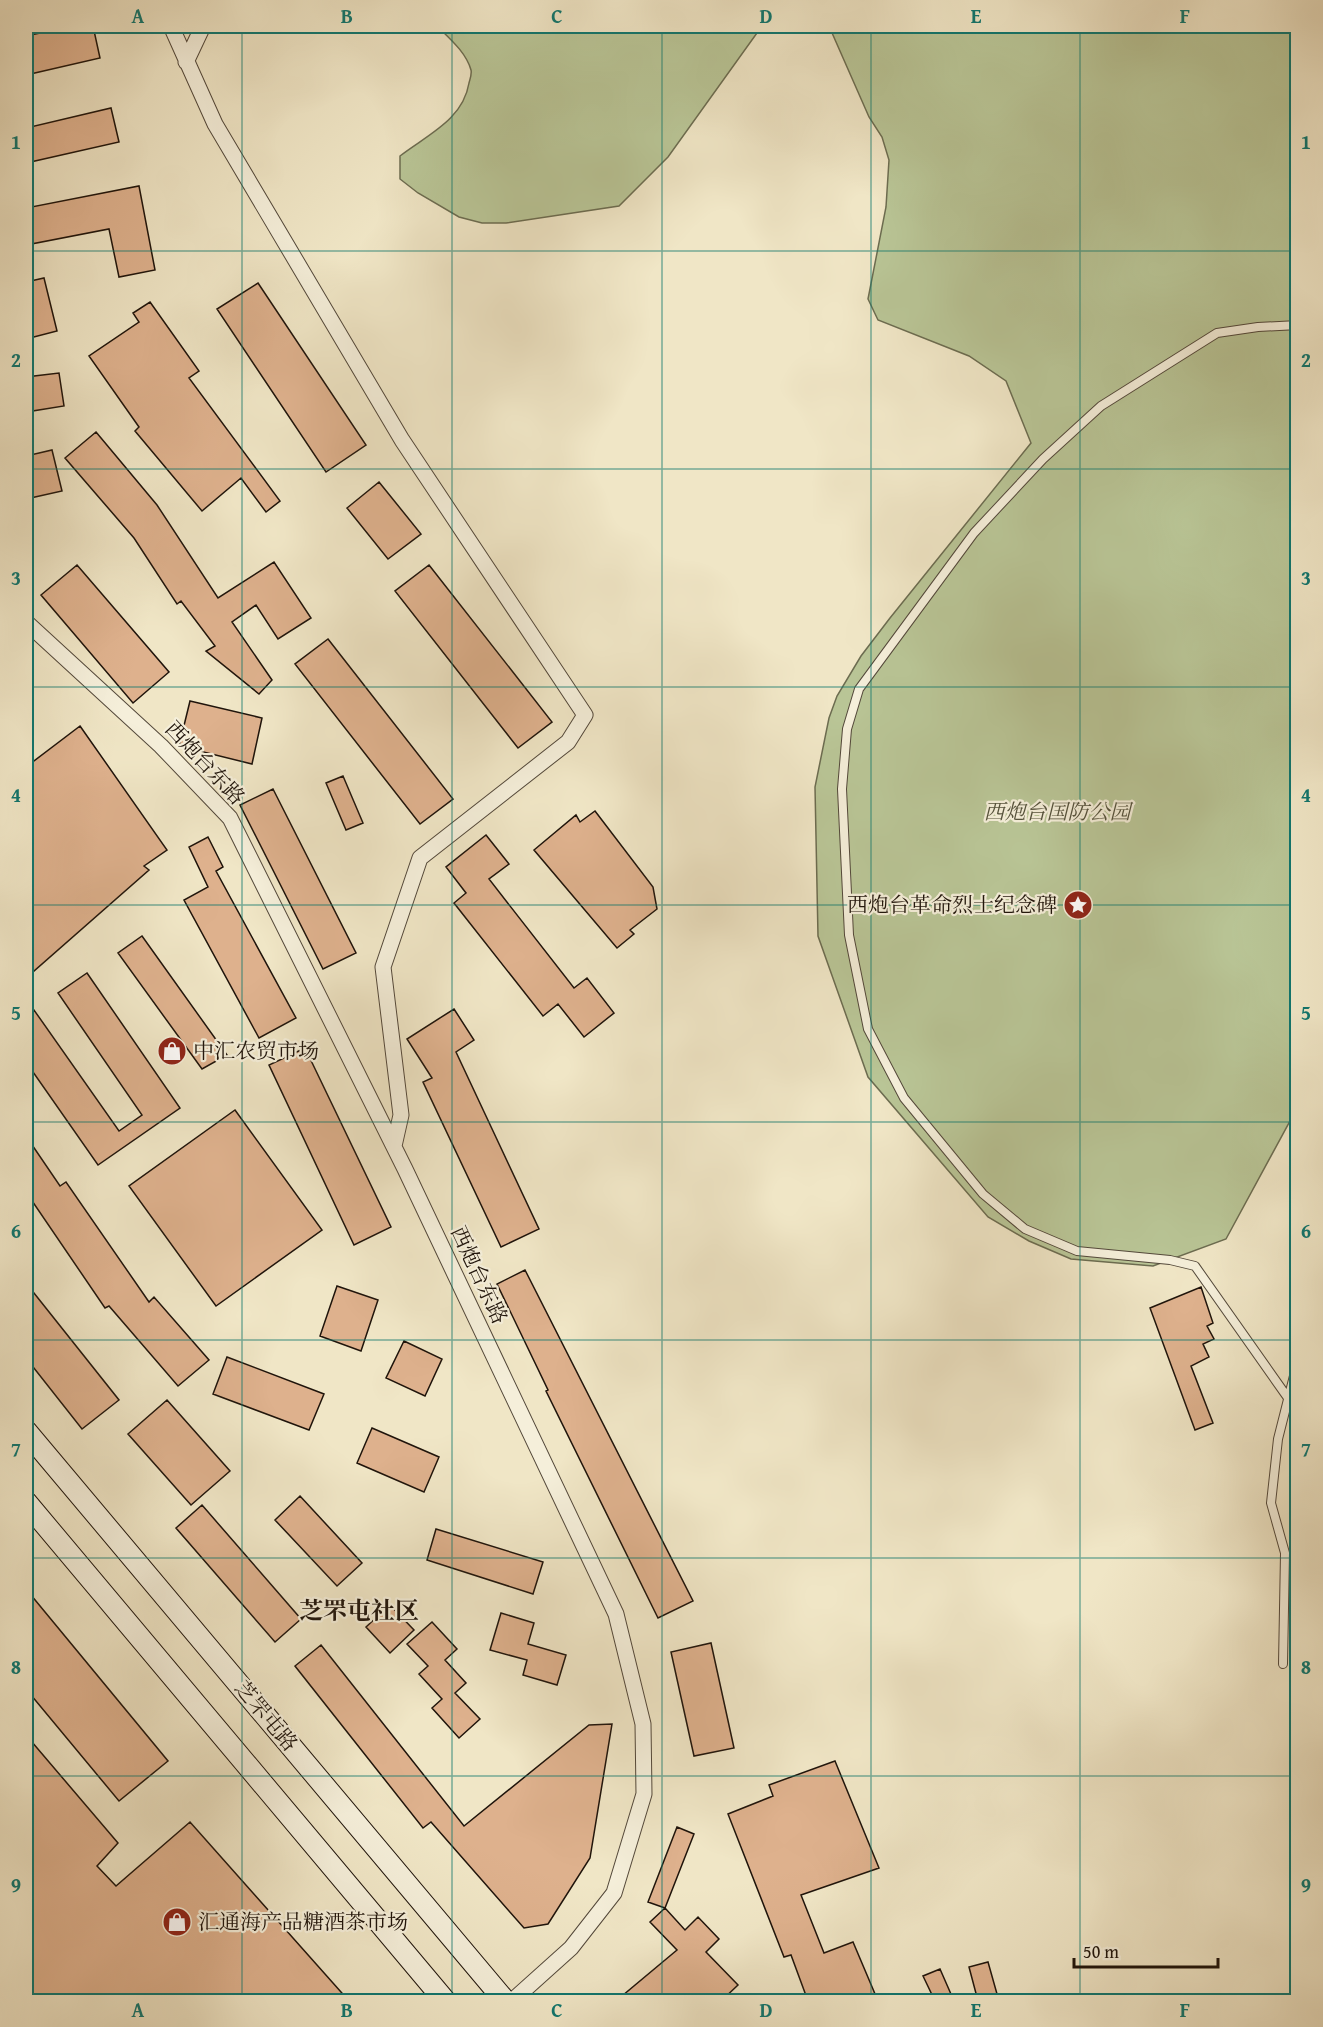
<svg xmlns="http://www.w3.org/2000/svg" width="1323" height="2027" viewBox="0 0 1323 2027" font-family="'Gentium Book Plus','Noto Serif SC',serif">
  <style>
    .green { fill: #b9c596; stroke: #6c6c50; stroke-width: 1.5 }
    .building { fill: #deb18d; stroke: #1f140b; stroke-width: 1.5 }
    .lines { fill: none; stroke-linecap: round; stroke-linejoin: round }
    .lane-casing { stroke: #53483a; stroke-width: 10 }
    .street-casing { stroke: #53483a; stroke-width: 17 }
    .secondary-casing { stroke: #1f140b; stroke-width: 23 }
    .lane { stroke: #f5efda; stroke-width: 8 }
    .street { stroke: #f5efda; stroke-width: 15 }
    .secondary { stroke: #f5efda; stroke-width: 21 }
    .grid { fill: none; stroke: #0f766e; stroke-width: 1.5; stroke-opacity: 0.55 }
    .labels { text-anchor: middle; stroke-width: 4.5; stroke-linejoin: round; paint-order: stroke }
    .street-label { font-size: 21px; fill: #1f140b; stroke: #f5efda }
    .park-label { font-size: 21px; font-style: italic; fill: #55523c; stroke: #f5efda }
    .poi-label { font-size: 21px; fill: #1f140b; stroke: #f5efda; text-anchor: start }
    .quarter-label { font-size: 24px; font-weight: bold; fill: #1f140b; stroke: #f5efda }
    .neatline { fill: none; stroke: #0f766e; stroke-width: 2 }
    .grid-label { font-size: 20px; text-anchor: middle; font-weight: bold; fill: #0f766e }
  </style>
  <rect width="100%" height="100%" fill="#f0e6c6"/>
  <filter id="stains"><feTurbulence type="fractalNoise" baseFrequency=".00333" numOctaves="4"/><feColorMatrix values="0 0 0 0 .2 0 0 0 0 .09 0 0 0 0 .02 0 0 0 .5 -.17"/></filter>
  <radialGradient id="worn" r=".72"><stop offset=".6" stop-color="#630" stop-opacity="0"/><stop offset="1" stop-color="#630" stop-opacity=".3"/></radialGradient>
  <path class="green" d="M437,26h325l-94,131 -49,49 -113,17h-24l-23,-6 -41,-24 -18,-14v-23c27,-21 63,-36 69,-73 1,-4 3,-9 2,-13 -5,-18 -22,-32 -34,-44z
    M829,26h468v1082l-71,131 -73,27 -82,-7 -42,-18 -41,-24 -120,-140 -50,-141 -3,-149 14,-69 8,-22 24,-40 29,-38 141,-175 -25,-62 -37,-25 -91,-36 -10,-21 18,-92 3,-47 -7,-23 -13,-20z"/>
  <path class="building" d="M73,26h20l7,32 -74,17v-39z
    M111,108l8,34 -93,21v-35z
    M139,186l16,84 -36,7 -10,-48 -83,16v-37z
    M44,278l13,53 -31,8v-57z
    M258,283l108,162 -40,27 -109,-163z
    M150,302l49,69 -10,7 91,123 -14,11 -25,-34 -39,33 -67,-80 4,-4 -50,-71 50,-34 -6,-9z
    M59,373l5,33 -38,6v-35z
    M96,432l61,73 61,93 56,-36 37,56 -33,21 -22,-34 -24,17 40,58 -13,14 -53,-43 9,-5 -34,-45 -4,3 -43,-66 -69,-80z
    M52,450l10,41 -36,8v-43z
    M379,482l42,52 -33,25 -41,-51z
    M77,565l92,107 -36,31 -92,-108z
    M429,565l123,157 -34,26 -123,-157z
    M328,639l125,160 -33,25 -125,-160z
    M190,701l72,17 -10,46 -73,-18z
    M80,726l87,124 -23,16 5,4 -123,108v-211z
    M343,776l20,47 -17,7 -20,-47z
    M273,789l83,164 -33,16 -83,-164z
    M595,811l58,76 4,22 -27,21 4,4 -17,14 -83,-98 42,-35 4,7z
    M486,835l23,29 -20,15 85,109 13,-10 27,35 -30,24 -26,-33 -15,12 -89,-113 12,-10 -20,-26z
    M208,837l15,30 -7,4 80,147 -37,20 -75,-138 24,-13 -19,-40z
    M142,936l85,119 -25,14 -84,-116z
    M87,973l93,135 -82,57 -72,-103v-45l8,-7 85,121 23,-16 -84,-122z
    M454,1009l20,31 -18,12 83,177 -38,18 -78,-165 9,-4 -25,-39z
    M305,1048l86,179 -37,18 -85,-180z
    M235,1110l87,120 -106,76 -87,-120z
    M26,1136l34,50 6,-4 83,120 5,-5 55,63 -31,26 -69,-80 -4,2 -79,-116z
    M525,1270l168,331 -35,17 -112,-227 2,-1 -51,-106z
    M26,1283l93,117 -37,29 -56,-71z
    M337,1286l41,14 -17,51 -41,-15z
    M1201,1287l12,36 -6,3 7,13 -11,5 6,13 -18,9 22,57 -18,7 -45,-122z
    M404,1341l38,18 -17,37 -39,-18z
    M227,1357l97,37 -15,36 -96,-36z
    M167,1400l63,71 -39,34 -63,-71z
    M372,1428l67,29 -15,35 -67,-29z
    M300,1496l62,67 -25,23 -62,-66z
    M202,1505l99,114 -26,23 -99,-114z
    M436,1529l107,33 -10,32 -106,-34z
    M26,1589l142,172 -49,40 -93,-112z
    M390,1605l24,25 -24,23 -24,-26z
    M501,1613l33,10 -6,21 38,11 -9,30 -34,-10 4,-15 -37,-10z
    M432,1622l25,27 -12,11 21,23 -11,10 25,26 -21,19 -27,-30 10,-9 -23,-25 9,-8 -21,-22z
    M711,1643l23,105 -40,8 -23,-104z
    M321,1645l143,181 125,-101 23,-1 -22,134 -42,66 -24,4 -93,-106 -8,6 -128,-162z
    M26,1735l92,108 -21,23 19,20 74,-64 159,179h-323z
    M835,1761l44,107 -78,27 23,58 29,-11 25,59h-70l-17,-46 -7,2 -56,-143 45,-18 -4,-11z
    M677,1827l17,7 -29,74 -17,-6z
    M665,1908l20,22 13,-13 21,22 -13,13 32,33 -17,16h-105l61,-51 -27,-28z
    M988,1962l11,39h-21l-9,-34z
    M940,1969l14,32h-19l-12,-25z"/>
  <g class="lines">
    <g class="lane-casing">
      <path id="lane" d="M1288,1398l-93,-132 -25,-6 -93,-9 -52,-22 -42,-35 -79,-96 -36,-69 -19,-94 -7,-146 5,-60 12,-40 115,-156 69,-74 58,-53 116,-73 41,-6 40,-2
        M1283,1664l2,-111 -14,-50 7,-64 20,-79"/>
    </g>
    <g class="street-casing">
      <path id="street" d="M171,26l44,98 187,316 183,275 -17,27 -148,116 -37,109 18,148 -7,31
        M186,62l17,-36
        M26,622l135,124 69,72 175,351 211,445 27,110 1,70 -30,99 -43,55 -60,54"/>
    </g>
    <g class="secondary-casing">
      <path id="secondary" d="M26,1431l480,571
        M26,1502l420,500"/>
    </g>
    <use href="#lane" class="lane"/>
    <use href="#street" class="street"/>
    <use href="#secondary" class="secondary"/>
  </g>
  <path class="grid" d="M242,26v1976M452,26v1976M662,26v1976M871,26v1976M1080,26v1976M26,251h1272M26,469h1272M26,687h1272M26,905h1272M26,1122h1272M26,1340h1272M26,1558h1272M26,1776h1272"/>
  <defs>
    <g id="sight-disc" transform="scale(1.5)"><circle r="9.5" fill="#8f2418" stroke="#f5efda"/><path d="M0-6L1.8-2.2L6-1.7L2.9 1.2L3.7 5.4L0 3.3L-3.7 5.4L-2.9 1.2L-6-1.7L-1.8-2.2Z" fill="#fff"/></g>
    <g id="shop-disc" transform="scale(1.5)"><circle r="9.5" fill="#8f2418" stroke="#f5efda"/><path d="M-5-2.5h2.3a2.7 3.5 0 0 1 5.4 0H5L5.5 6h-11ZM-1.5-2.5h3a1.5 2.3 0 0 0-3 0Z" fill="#fff"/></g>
  </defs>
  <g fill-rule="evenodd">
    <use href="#sight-disc" x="1078" y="905"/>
    <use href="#shop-disc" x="172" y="1051"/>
    <use href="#shop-disc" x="177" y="1922"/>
  </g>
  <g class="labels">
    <g class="street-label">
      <text transform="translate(205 763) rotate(47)" y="7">西炮台东路</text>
      <text transform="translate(479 1275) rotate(65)" y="7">西炮台东路</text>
      <text transform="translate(266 1716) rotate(50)" y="7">芝罘屯路</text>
    </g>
    <g class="park-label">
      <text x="1057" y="819">西炮台国防公园</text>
    </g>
    <g class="poi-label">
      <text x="1057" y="912" text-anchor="end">西炮台革命烈士纪念碑</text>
      <text x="193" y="1058">中汇农贸市场</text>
      <text x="198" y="1929">汇通海产品糖酒茶市场</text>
    </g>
    <g class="quarter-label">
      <text x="359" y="1619">芝罘屯社区</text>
    </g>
  </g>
  <rect width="1323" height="2027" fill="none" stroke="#f0e6c6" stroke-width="66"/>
  <path d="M1074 1958v9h144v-9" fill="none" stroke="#1f140b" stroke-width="3"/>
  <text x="1083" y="1958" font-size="18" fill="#1f140b" stroke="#f5efda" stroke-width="4.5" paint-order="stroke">50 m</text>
  <rect x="33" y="33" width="1257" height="1961" class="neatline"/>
  <g class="grid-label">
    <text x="138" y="23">A</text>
    <text x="347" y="23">B</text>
    <text x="557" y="23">C</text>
    <text x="766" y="23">D</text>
    <text x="976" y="23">E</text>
    <text x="1185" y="23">F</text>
    <text x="16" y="149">1</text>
    <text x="1306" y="149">1</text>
    <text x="16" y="367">2</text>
    <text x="1306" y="367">2</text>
    <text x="16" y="585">3</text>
    <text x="1306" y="585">3</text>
    <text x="16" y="802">4</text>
    <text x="1306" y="802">4</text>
    <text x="16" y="1020">5</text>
    <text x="1306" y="1020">5</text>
    <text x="16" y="1238">6</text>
    <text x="1306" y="1238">6</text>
    <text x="16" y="1456">7</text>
    <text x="1306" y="1456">7</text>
    <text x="16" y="1674">8</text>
    <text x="1306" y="1674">8</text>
    <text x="16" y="1892">9</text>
    <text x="1306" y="1892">9</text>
    <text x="138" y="2017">A</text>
    <text x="347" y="2017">B</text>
    <text x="557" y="2017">C</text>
    <text x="766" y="2017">D</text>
    <text x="976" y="2017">E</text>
    <text x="1185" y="2017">F</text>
  </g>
  <rect width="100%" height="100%" filter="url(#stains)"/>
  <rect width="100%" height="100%" fill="url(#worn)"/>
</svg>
